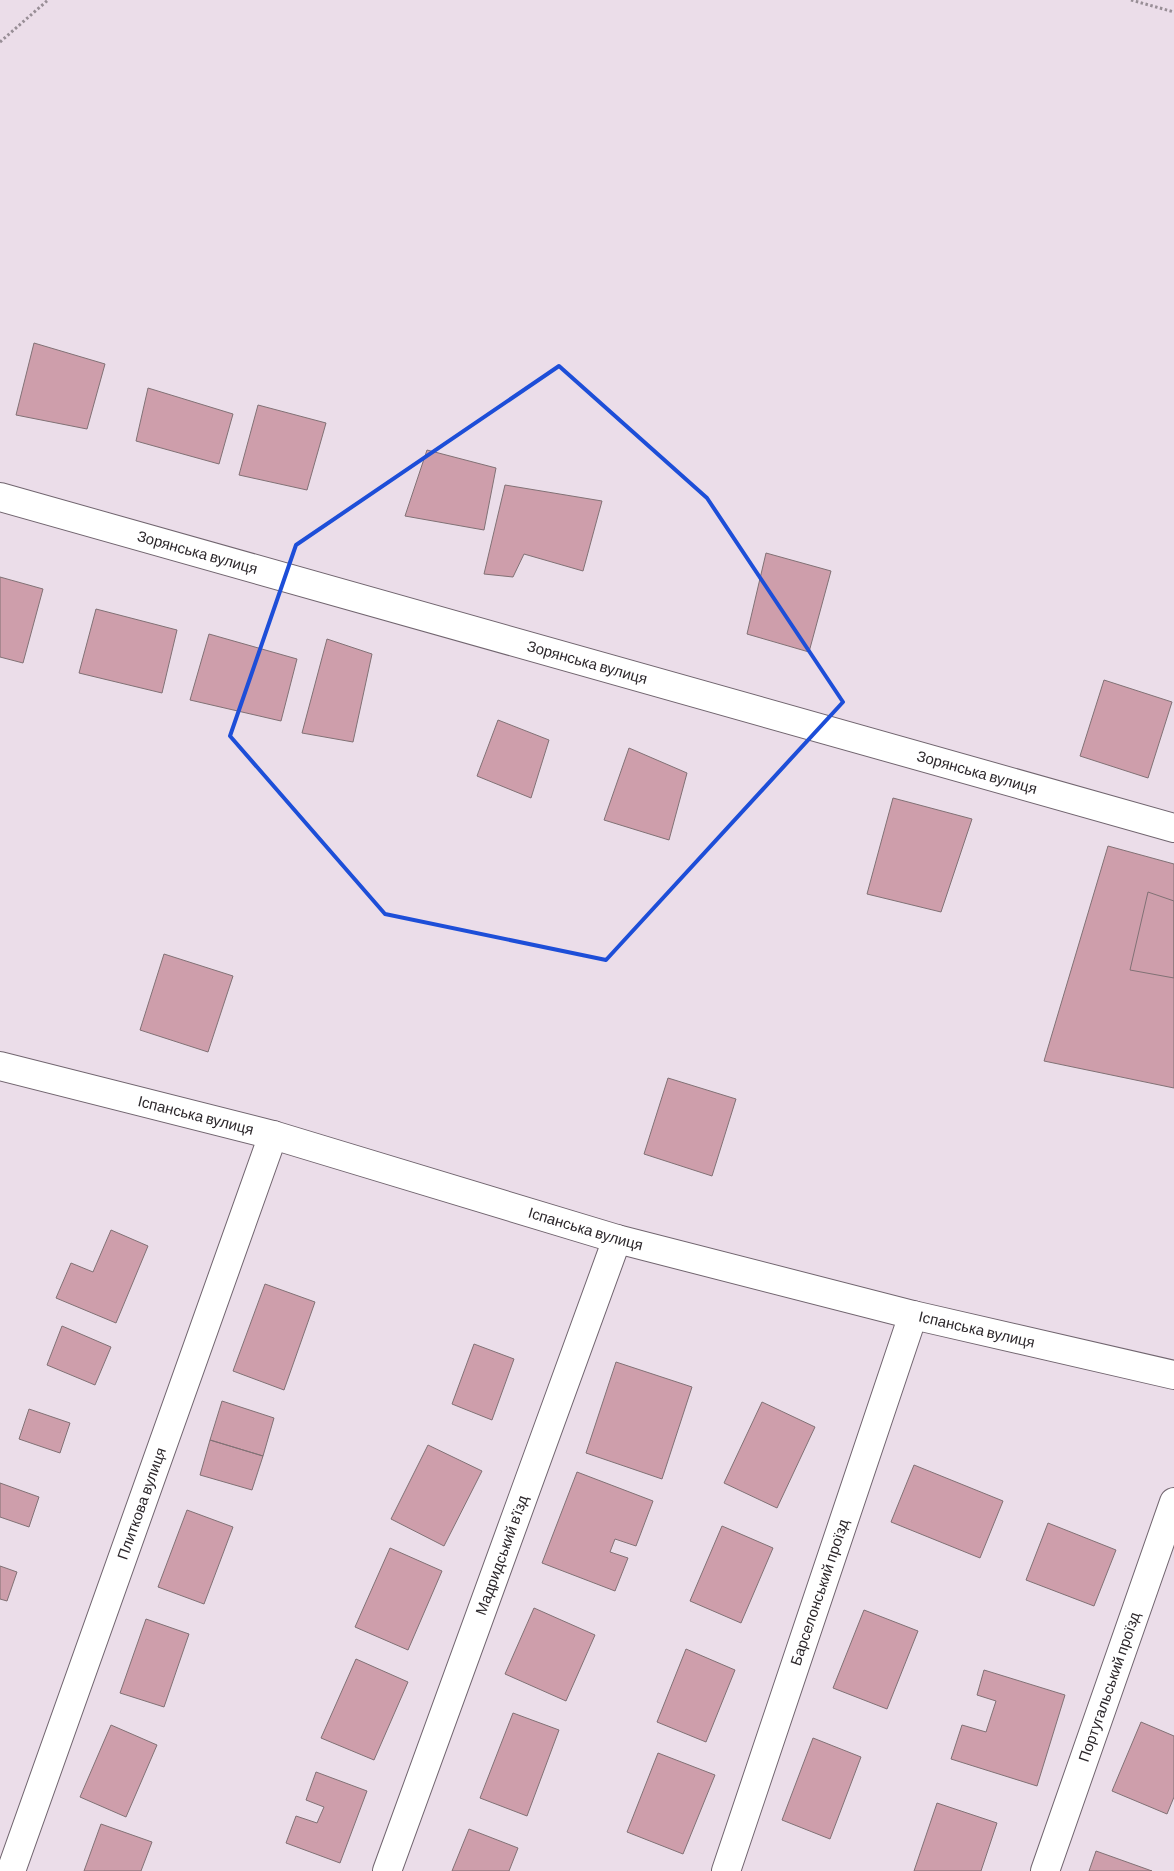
<svg xmlns="http://www.w3.org/2000/svg" width="1174" height="1871" viewBox="0 0 1174 1871" font-family="Barlow,sans-serif">
  <style>
    .building { fill: #ce9eab; stroke: #817175 }
    .lines { fill: none; stroke-linecap: round; stroke-linejoin: round }
    .street-casing { stroke: #71656f; stroke-width: 30 }
    .path { stroke: #988e96; stroke-width: 3; stroke-dasharray: 2.5 2.5; stroke-linecap: butt }
    .street { stroke: #fff; stroke-width: 28 }
    .marked { fill: none; stroke: #1d4ed8; stroke-width: 4; stroke-linejoin: round }
    .labels { text-anchor: middle; stroke-width: 4.5; stroke-linejoin: round; paint-order: stroke }
    .street-label { font-size: 15px; fill: #2c272b; stroke: #fff }
  </style>
  <rect width="100%" height="100%" fill="#ebdde9"/>
  <path class="building" d="M34,343l71,21 -18,65 -71,-14z
    M148,388l85,26 -14,50 -83,-23z
    M258,405l68,18 -19,67 -68,-15z
    M427,450l69,18 -12,62 -79,-14z
    M505,485l97,16 -19,70 -59,-17 -11,23 -29,-3z
    M766,553l65,18 -22,81 -62,-18z
    M0,577l43,12 -20,74 -23,-6z
    M96,609l81,21 -15,63 -83,-20z
    M209,634l88,25 -16,62 -91,-21z
    M327,639l45,15 -19,88 -51,-9z
    M1104,680l68,22 -24,76 -68,-22z
    M498,720l51,20 -18,58 -54,-22z
    M629,748l58,25 -18,67 -65,-20z
    M893,798l79,21 -31,93 -74,-18z
    M1108,846l66,18v224l-130,-27z
    M1148,892l26,9v77l-44,-8z
    M164,954l69,22 -25,76 -68,-22z
    M668,1078l68,21 -24,77 -68,-22z
    M111,1230l37,16 -32,77 -60,-25 15,-35 22,9z
    M265,1284l50,18 -31,88 -51,-19z
    M62,1326l49,21 -16,38 -48,-20z
    M474,1344l40,15 -22,61 -40,-16z
    M616,1362l76,25 -30,92 -76,-26z
    M222,1401l52,17 -11,38 -53,-16z
    M762,1402l53,25 -38,81 -53,-25z
    M29,1409l41,14 -10,30 -41,-14z
    M210,1440l53,16 -11,34 -52,-15z
    M428,1445l54,26 -38,75 -53,-27z
    M914,1465l89,36 -23,57 -89,-36z
    M577,1472l76,29 -17,45 -21,-7 -5,13 18,6 -13,33 -73,-28z
    M0,1483l39,14 -10,30 -29,-10z
    M187,1510l46,17 -29,77 -46,-17z
    M1048,1523l68,27 -22,56 -68,-26z
    M722,1526l51,22 -32,75 -51,-22z
    M390,1548l52,23 -34,79 -53,-23z
    M0,1566l17,6 -10,29 -7,-2z
    M534,1608l61,27 -29,66 -61,-27z
    M864,1610l54,21 -31,78 -54,-21z
    M146,1619l43,15 -25,73 -44,-14z
    M686,1649l49,21 -29,72 -49,-20z
    M356,1659l52,23 -34,78 -53,-22z
    M984,1670l81,25 -28,91 -86,-27 11,-34 24,7 10,-31 -19,-6z
    M513,1713l46,17 -32,86 -47,-18z
    M1141,1722l33,14v61l-7,17 -55,-23z
    M111,1725l46,20 -31,72 -46,-20z
    M813,1738l48,19 -31,82 -48,-19z
    M658,1753l57,22 -32,79 -56,-22z
    M316,1772l51,19 -27,72 -54,-20 10,-27 21,7 7,-16 -18,-7z
    M937,1803l60,20 -16,48h-67z
    M101,1824l51,18 -11,29h-57z
    M469,1829l49,19 -9,23h-57z
    M1096,1851l56,20h-63z"/>
  <g class="lines">
    <g class="street-casing">
      <g id="street">
        <path id="s1" d="M0,497l1174,331"/>
        <path id="s2" d="M0,1066l273,69 344,104 296,76 261,60"/>
        <path id="s3" d="M11,1871l262,-736"/>
        <path id="s4" d="M387,1871l230,-632"/>
        <path id="s5" d="M726,1871l187,-556"/>
        <path id="s6" d="M1045,1871l129,-369"/>
      </g>
    </g>
    <path class="path" d="M1131,0l43,12
      M0,42l48,-42"/>
    <use href="#street" class="street"/>
  </g>
  <path class="marked" d="M559,366l148,132 136,204 -237,258 -221,-46 -155,-178 66,-191z"/>
  <g class="labels">
    <g class="street-label">
      <text dy="5" stroke="none"><textPath href="#s1" startOffset="205">Зорянська вулиця</textPath></text>
      <text dy="5" stroke="none"><textPath href="#s1" startOffset="610">Зорянська вулиця</textPath></text>
      <text dy="5" stroke="none"><textPath href="#s1" startOffset="1015">Зорянська вулиця</textPath></text>
      <text dy="5" stroke="none"><textPath href="#s2" startOffset="202">Іспанська вулиця</textPath></text>
      <text dy="5" stroke="none"><textPath href="#s2" startOffset="608">Іспанська вулиця</textPath></text>
      <text dy="5" stroke="none"><textPath href="#s2" startOffset="1012">Іспанська вулиця</textPath></text>
      <text dy="5" stroke="none"><textPath href="#s3" startOffset="390">Плиткова вулиця</textPath></text>
      <text dy="5" stroke="none"><textPath href="#s4" startOffset="336">Мадридський в'їзд</textPath></text>
      <text dy="5" stroke="none"><textPath href="#s5" startOffset="294">Барселонський проїзд</textPath></text>
      <text dy="5" stroke="none"><textPath href="#s6" startOffset="195">Португальський проїзд</textPath></text>
    </g>
  </g>
</svg>
